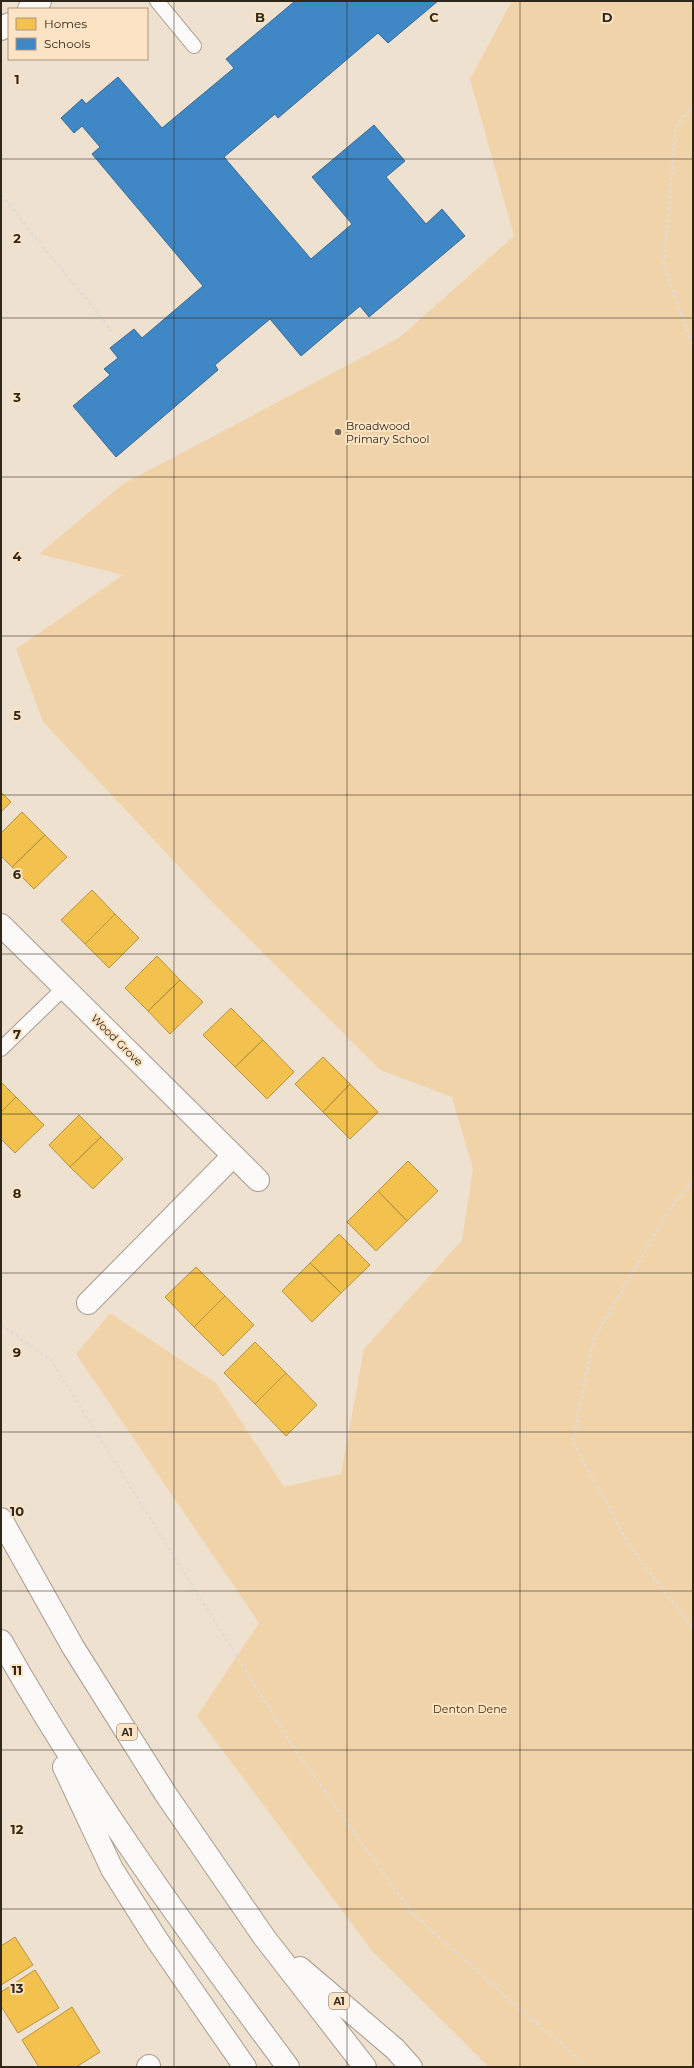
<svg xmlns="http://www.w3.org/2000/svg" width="694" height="2068" viewBox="0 0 694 2068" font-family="Montserrat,sans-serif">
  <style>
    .green { fill: #f1d3aa }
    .homes { fill: #f2c14e; stroke: #b8933f }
    .schools { fill: #3f88c5; stroke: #3a6b92 }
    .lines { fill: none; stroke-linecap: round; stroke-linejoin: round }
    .service-casing { stroke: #a69c8f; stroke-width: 16 }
    .minor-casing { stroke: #a69c8f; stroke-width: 24 }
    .trunk-casing { stroke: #a69c8f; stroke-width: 24 }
    .path { stroke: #dfdbd6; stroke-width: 2.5; stroke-dasharray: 3 3; stroke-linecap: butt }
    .service { stroke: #fcfaf8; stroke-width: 14 }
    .minor { stroke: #fcfaf8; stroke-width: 22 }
    .trunk { stroke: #fcfaf8; stroke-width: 22 }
    .grid { fill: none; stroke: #30271b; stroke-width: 1; stroke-opacity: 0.55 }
    .poi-dot { fill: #72685a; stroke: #fbe3c3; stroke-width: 1.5 }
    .labels { text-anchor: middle; stroke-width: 4; stroke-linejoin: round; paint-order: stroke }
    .shield { fill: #fbe3c3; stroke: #6d5f4d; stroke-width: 1 }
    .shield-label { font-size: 10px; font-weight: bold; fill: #30271b }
    .poi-label { font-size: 11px; fill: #30271b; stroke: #fbe3c3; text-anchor: start }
    .street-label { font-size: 11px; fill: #30271b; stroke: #fbe3c3 }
    .park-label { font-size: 11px; fill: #463110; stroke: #fbe3c3 }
    .grid-label { font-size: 13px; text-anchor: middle; font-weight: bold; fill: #30271b; stroke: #fbe3c3; stroke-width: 4; stroke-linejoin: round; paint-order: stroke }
  </style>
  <rect width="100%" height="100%" fill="#eee1d0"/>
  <path class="green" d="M512,1h181v2066h-204l-116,-115 -176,-236 62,-93 -183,-269 34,-41 106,70 68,104 57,-13 23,-125 98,-109 11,-71 -21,-72 -72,-27 -164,-164 -173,-184 -27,-73 107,-74 -84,-21 84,-70 276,-146 115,-102 -44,-157z"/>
  <path class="homes" d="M1,792l10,10 -10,10z
    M22,812l23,23 -33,32 -11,-11v-23z
    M45,835l22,22 -33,32 -22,-22z
    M92,890l23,24 -30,30 -24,-24z
    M115,914l24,24 -30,30 -24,-24z
    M157,956l23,24 -32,31 -23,-23z
    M180,980l23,22 -33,32 -22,-23z
    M231,1008l32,32 -28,27 -32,-32z
    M263,1040l31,32 -27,27 -32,-32z
    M323,1057l27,27 -27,28 -28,-28z
    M1,1082l15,15 -15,15z
    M350,1084l28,28 -28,27 -27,-27z
    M16,1097l28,28 -29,28 -14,-14v-27z
    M79,1115l22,22 -31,30 -21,-22z
    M101,1137l22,22 -30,30 -23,-22z
    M408,1161l30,30 -31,30 -29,-30z
    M378,1191l29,30 -31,30 -29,-29z
    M339,1234l31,31 -29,28 -31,-30z
    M310,1263l31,30 -29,29 -30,-31z
    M196,1267l29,29 -31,31 -29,-30z
    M225,1296l29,29 -31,31 -29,-29z
    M255,1342l31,31 -31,31 -31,-31z
    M286,1373l31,32 -31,31 -31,-32z
    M15,1937l18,28 -32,20v-39z
    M35,1970l24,38 -41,25 -17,-27v-14z
    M72,2007l28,45 -24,15h-37l-17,-27z"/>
  <path class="schools" d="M295,1h143l-50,42 -10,-10 -100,85 -3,-4 -51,43 87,102 41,-35 -40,-47 62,-52 31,36 -19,16 40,47 16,-15 23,27 -96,81 -9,-11 -59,50 -31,-37 -55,46 3,5 -102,87 -43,-51 37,-31 -6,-6 14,-11 -8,-10 24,-19 8,9 61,-52 -111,-132 8,-7 -18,-21 -8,7 -13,-15 21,-19 4,5 32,-27 44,51 72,-60 -8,-9z"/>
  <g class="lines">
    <g class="service-casing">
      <path id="service" d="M157,1l37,45
        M1,1049l63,-61"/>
    </g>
    <g class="minor-casing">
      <path id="minor" d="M29,9l11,-8
        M1,29l8,-5
        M1,925l257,255
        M88,1303l145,-147
        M148,2067l1,-1"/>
    </g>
    <g class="trunk-casing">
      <path id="trunk" d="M1,1519l72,128 92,146 99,144 101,130
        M1,1641c84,149 185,289 287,426
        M64,1767l48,102 43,68 90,130
        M300,1968l95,81 16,18"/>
    </g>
    <path class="path" d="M693,106l-17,20 -12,138 29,84
      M1,195l111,136
      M693,1180l-22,27 -78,133 -20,101 57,106 63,81
      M1,1325l50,35 245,391 116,162 117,104 59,50"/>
    <use href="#service" class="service"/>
    <use href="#minor" class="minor"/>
    <use href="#trunk" class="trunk"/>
  </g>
  <path class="grid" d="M174,1v2066M347,1v2066M520,1v2066M1,159h692M1,318h692M1,477h692M1,636h692M1,795h692M1,954h692M1,1114h692M1,1273h692M1,1432h692M1,1591h692M1,1750h692M1,1909h692"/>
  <circle class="poi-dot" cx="338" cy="432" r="4"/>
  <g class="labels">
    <g class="shield">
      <rect x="117" y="1724" width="20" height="16" rx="3"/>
      <rect x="329" y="1993" width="20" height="16" rx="3"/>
    </g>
    <g class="shield-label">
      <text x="127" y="1736">A1</text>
      <text x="339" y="2005">A1</text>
    </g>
    <g class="poi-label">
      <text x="346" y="430">Broadwood<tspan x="346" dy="13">Primary School</tspan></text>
    </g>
    <g class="street-label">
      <text transform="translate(117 1040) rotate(45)" y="4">Wood Grove</text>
    </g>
    <g class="park-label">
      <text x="470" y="1713">Denton Dene</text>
    </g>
  </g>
  <g class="grid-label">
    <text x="260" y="22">B</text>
    <text x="434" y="22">C</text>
    <text x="607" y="22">D</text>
    <text x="17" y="84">1</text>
    <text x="17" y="243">2</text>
    <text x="17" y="402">3</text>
    <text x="17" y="561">4</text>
    <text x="17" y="720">5</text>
    <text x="17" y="879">6</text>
    <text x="17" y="1039">7</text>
    <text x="17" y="1198">8</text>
    <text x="17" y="1357">9</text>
    <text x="17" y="1516">10</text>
    <text x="17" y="1675">11</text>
    <text x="17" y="1834">12</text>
    <text x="17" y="1993">13</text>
  </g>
  <rect width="694" height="2068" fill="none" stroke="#30271b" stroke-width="4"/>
  <rect x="8" y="8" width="140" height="52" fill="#fbe3c3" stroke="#aa9880"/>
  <rect x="16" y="18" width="20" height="12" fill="#f2c14e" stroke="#aa9880"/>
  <text x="44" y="28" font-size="12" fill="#30271b">Homes</text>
  <rect x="16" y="38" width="20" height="12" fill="#3f88c5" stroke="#aa9880"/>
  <text x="44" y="48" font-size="12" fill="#30271b">Schools</text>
</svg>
